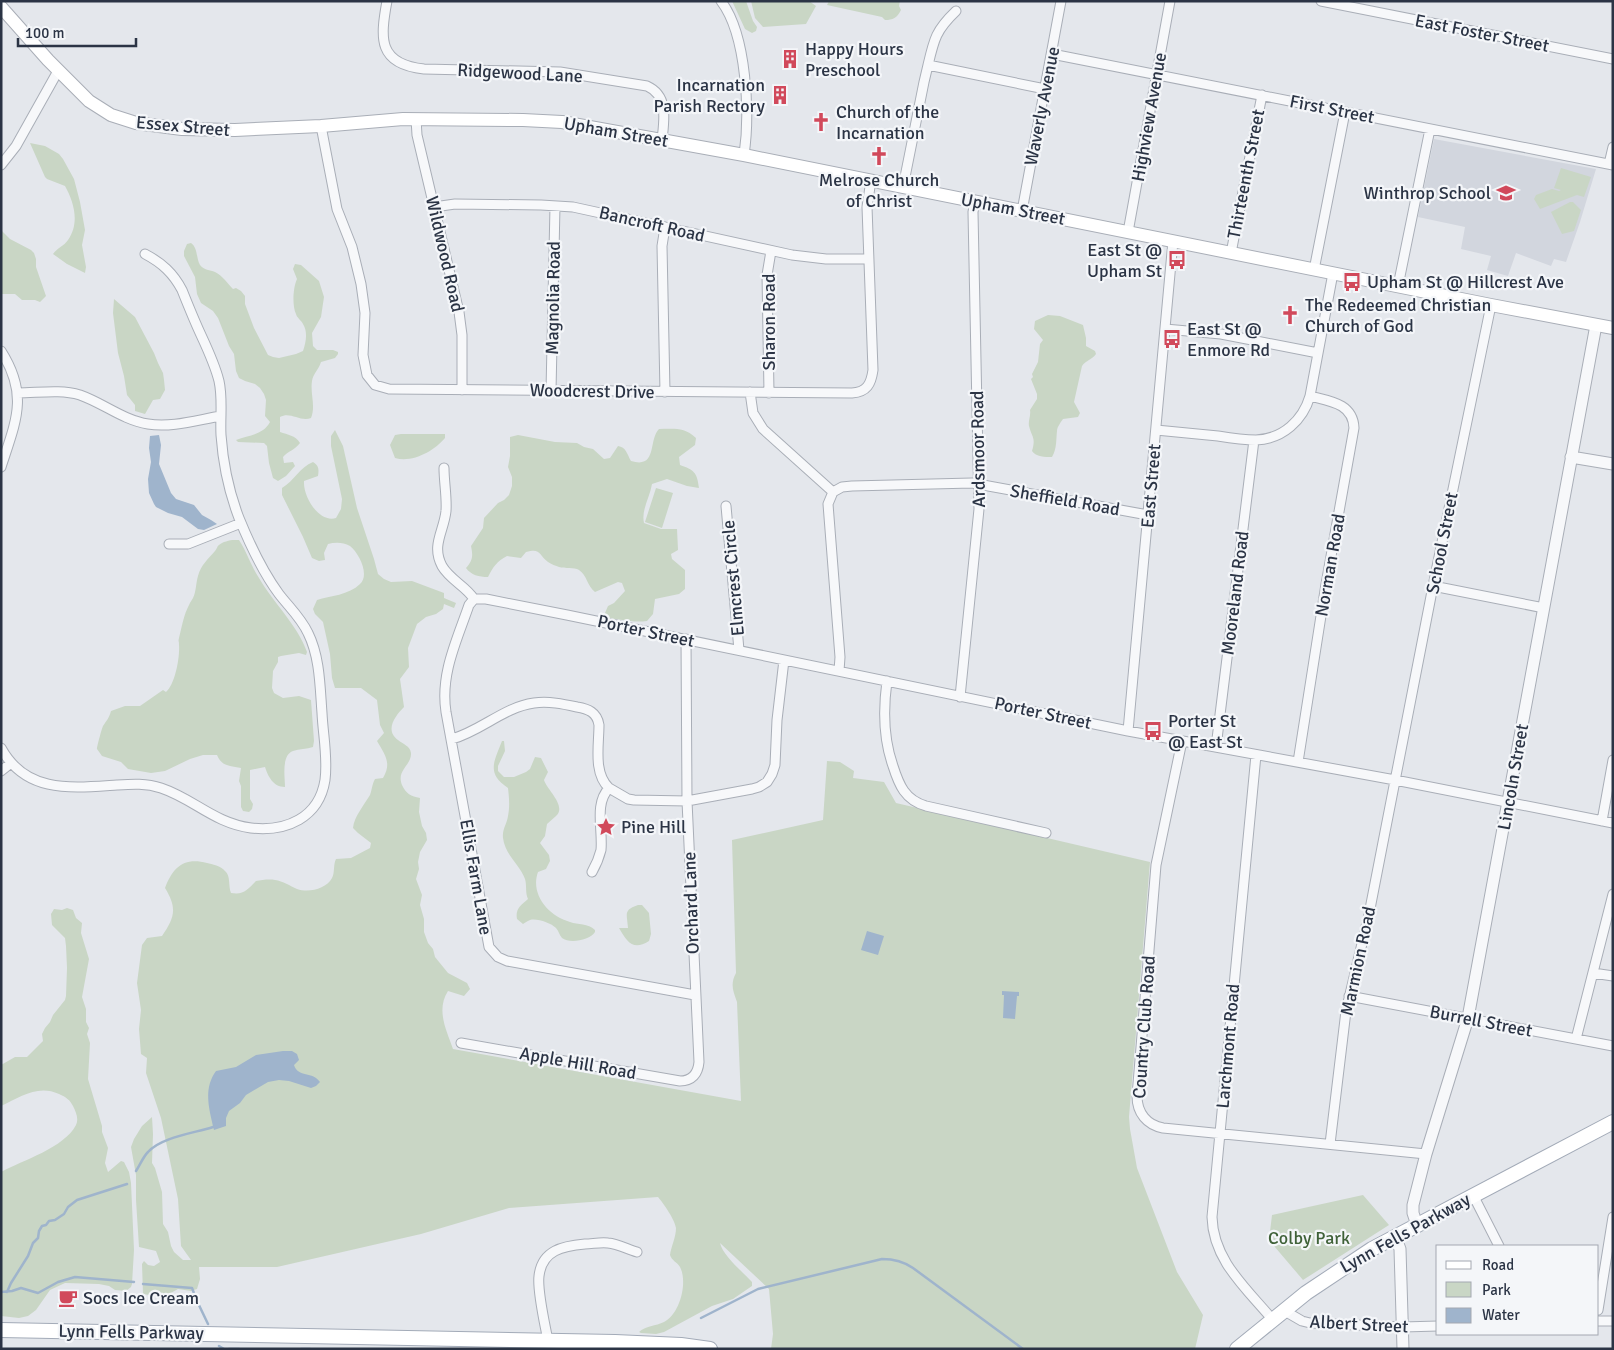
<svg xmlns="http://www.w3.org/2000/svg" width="1614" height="1350" viewBox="0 0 1614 1350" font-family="Signika,sans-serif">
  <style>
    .built { fill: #d2d6de }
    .green { fill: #c9d6c5 }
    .water { fill: #9fb4cc }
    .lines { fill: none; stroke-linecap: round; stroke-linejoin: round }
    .stream { stroke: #9fb4cc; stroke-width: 2.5 }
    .minor-casing { stroke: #a9aeb7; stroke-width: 11 }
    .tertiary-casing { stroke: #a9aeb7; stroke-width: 13 }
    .secondary-casing { stroke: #a9aeb7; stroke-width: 14 }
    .primary-casing { stroke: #a3abb8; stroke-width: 16 }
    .minor { stroke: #f7f8fa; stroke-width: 9 }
    .tertiary { stroke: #f7f8fa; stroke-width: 11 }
    .secondary { stroke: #fff; stroke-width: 12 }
    .primary { stroke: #fff; stroke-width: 14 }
    .labels { text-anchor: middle; stroke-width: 4.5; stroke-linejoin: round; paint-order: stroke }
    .street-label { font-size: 18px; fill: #2b3445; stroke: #f4f6f9 }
    .poi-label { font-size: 18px; fill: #2b3445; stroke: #f4f6f9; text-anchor: start }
    .park-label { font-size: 18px; fill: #3f6138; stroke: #f4f6f9 }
  </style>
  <rect width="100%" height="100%" fill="#e4e7ec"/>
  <path class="built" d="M1434,139l162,30 -16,53 -14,40 -12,-3 -3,7 -35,-13 -8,23 -21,-6 4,-14 -30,-7 4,-22 -47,-10z"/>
  <path class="green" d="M732,1h14l7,20 4,6 -1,4 -4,2 -7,-4z
    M751,1h58l7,5 -10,18 -43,3 -8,-9z
    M829,1h71l-1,5 2,4c-4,8 -8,10 -16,10l-3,-3 -55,-12z
    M30,143l15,3 14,8 4,5 11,20 6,23 5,28 -3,15 4,22 -1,6 -18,-9 -14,-10c4,-6 11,-8 15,-14 12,-17 6,-38 -3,-54l-18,-7 -2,-2z
    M1561,168l30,9 -7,20 -7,-2 -37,14 -6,-10 2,-4 16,-6 7,2 2,-1 -7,-2z
    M1570,202h3l8,8 -7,21 -12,3 -11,-22z
    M1,230l9,9 21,11 3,3 2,6v8l10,29 -6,6 -5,-2h-13l-7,-6h-14z
    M191,243c7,5 5,15 9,22 4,5 10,5 15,7 7,3 13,12 18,17l3,-1 5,3 4,5v8l9,24 14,27 5,2 6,1 17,-4 7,-3c3,-9 5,-19 0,-27 -2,-4 -6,-6 -7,-10 -4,-9 -3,-26 1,-35l-4,-10 2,-5 6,1 18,16 5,16 -3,20 -9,16 1,13 4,4h16l5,2v2l-3,4 -14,4c-2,7 -8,12 -9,19 -2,13 4,25 -1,37 -11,4 -21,-7 -31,-1v15c8,3 15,3 20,11 -5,7 -12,8 -17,14l1,6 9,-1 2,4 -9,10 -8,5 -5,-3 -4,-15 -2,-17 -3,-3 -26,-1 -2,-2c13,-5 27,-5 34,-18l-5,-6 1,-16 -2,-6 -4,-6 -5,-4 -10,-3 -6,-3 -3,-7 -2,-17 -5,-8 -11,-28 -5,-7 -12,-8 -4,-9 -2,-17 -11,-21v-5l3,-7z
    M114,299l21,18 19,36 4,10 5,10 1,7 1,10 -5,9 -7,1 -8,14 -10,-3v-6l-8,-10 -3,-19 -6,-23 -5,-40z
    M1048,315l12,1 23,9 3,13v8l9,5 1,3c-4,6 -10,6 -14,12l-8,36 6,11 -2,4 -15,2c-2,3 -6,8 -6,12 -1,9 0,17 -5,26 -7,0 -16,0 -20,-6 4,-14 0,-13 -3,-25 -1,-5 2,-10 1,-16l7,-11v-5l-6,-15 2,-2 -1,-3 6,-12 2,-18 3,-4 -9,-11 1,-8z
    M659,429c16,0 25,-2 37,9l-1,7 -16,12 1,8c14,5 17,7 19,23l-12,-2 -20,-7 -15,5c-2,13 -11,26 -8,39l17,6h16l1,21 -7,4 1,5 13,11v19l-6,5 -24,5 -2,15 -6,7c-15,2 -26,-2 -41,-3l-1,-5 3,-7 6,-3 11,-12 -3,-8 -4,-1 -23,10c-8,-6 -8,-17 -16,-22 -5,-3 -14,-1 -20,-3 -3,-1 -8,-3 -11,-5 -10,-8 -7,-14 -22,-10l-5,6 -14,-2c-10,5 -14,11 -19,21 -9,0 -17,-2 -22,-9 7,-8 7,-12 5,-22l12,-18 1,-10 14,-15 6,-3 5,-5 3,-9v-9l-4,-10 2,-11v-19l8,-2 37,7 22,1 7,4 9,2 11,10 6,-1 8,-12c8,1 9,8 13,15 27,8 17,-21 28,-32z
    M335,430l8,16 14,62 17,51 4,15 6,5 7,3 21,-1 32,12v5l12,5 -2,5 -10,-4 -1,5 -7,5 -10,3 -9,7 -9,24 1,19 -9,12 4,28c-8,8 -20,23 -6,33 5,4 12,6 13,13 1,12 -15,17 -9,32 4,9 9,11 18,13l-1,14 3,14 4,7 1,7 -7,12 -2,10 1,7 -3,10 6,16 -2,10 4,14v13l4,11 5,6 2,8 13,16 19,10 3,6 -6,7 -16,-5c-12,19 -2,38 5,58l288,52 -4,-99c-4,-11 -7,-18 -1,-29l-4,-133 91,-20 4,-59 13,1 14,9 -1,7 31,4 12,21 254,59 -21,255 1,12 7,39 40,104 26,43 -8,34h-424l2,-15 -4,-45 -49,-46c3,13 22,28 32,39v4l-19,13 -21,7 -48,26 -8,2 -15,-1 -2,-1c6,-6 17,-6 25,-10 16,-8 24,-40 16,-55 -3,-5 -8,-6 -10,-12 1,-8 6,-18 6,-27 -1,-8 -12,-24 -18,-31l-149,11 -88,26 -144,33h-78l1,12 -3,10 -6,2 -13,-2 -9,5 -14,2 -12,-2 -1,-30 2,-3 4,4 6,1 6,-4 -4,-11 -17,-4 -3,-47v-25l-5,-28 3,-8 8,-13 10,-9 1,17 -1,29 3,5 7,24 1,32 5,8 3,14 3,6 9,8h8l-10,-14 -3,-47 -17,-81 -15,-45 1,-15 -6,-4 -2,-25 2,-19 -4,-27 5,-38 5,-7 15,-2c12,-18 16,-27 3,-48 8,-21 19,-31 42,-25 5,1 14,3 18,8 6,5 3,15 6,22 13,2 16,-3 25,-12 6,-1 13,-2 19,-1 8,1 15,6 22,9 12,4 29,0 35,-11 3,-5 1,-13 4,-19l15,-1 19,-10 1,-5 -13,-10 -5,-5c1,-11 11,-23 17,-33 2,-5 2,-11 5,-16l8,-1c9,-15 2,-23 -6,-37l7,-8 -4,-8 -3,-25 -16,-12h-26l-3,-10 -2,-24 -7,-32 -8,-8 -2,-5 4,-9c13,-4 32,-5 43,-16 10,-9 -1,-31 -10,-38 -7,-4 -15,-4 -22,-2l-4,9 1,7 -6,1 -7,-3 -9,-21 -21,-42v-7c12,-7 18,-21 31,-26 6,4 6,7 5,14l-14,5c-1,16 15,42 32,37l5,-9 1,-10 -11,-53v-10z
    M401,434h44v4c-11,13 -32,25 -50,20l-5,-13 5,-10z
    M656,488l17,5 -11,35 -17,-6z
    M234,540h5c8,12 12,26 20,38 15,26 38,46 48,74l-1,3 -7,-2 -18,3 -3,1v5l-5,9 -1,17 2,5 9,5 16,-2 12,4 3,41 -1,6c-6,2 -14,2 -20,4 -12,4 -8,27 -8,36 -12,0 -17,-11 -20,-20l-15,3v29l3,5 -1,5 -3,3 -6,-1 -2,-4v-21l-2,-5 2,-13c-11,-2 -20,-2 -24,-13h-14l-13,4 -25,12 -14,2 -23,-4 -7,-7 -19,-6 -5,-7c0,-3 5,-21 6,-23 4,-6 6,-8 8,-15l14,-5h15l23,-16 3,2c9,-7 14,-35 13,-47 0,-6 -1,-2 0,-7 4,-16 5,-26 14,-40 3,-5 3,-16 5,-22 3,-11 10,-17 17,-25 2,-2 2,-5 4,-6 3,-3 11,-5 15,-5z
    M502,741h2l1,10 -7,15v5l6,6h10l12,-5 4,-3 5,-12 6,1 7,14 -4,8c3,10 23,26 12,36 -3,3 -6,5 -9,8l-2,12 -5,7 9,12 1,6 -4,8 -8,3c-8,22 10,44 32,50 8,3 18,1 25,8v2c-5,8 -25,12 -33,6 -3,-3 -3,-7 -6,-10 -5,-5 -19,-10 -26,-8 -3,1 -5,3 -7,4l-6,-5c-2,-10 4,-14 11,-20 -3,-7 -1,-13 -3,-20 -5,-14 -20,-24 -22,-41 -1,-9 4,-14 5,-22 2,-10 1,-19 0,-28 -22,-15 -14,-26 -6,-47z
    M638,905h4l7,8 2,21 -2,7c-16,10 -22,1 -30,-13h9c-1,-14 -5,-18 10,-23z
    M67,908l6,2 3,8 6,5 -1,10 8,26 -7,38 4,12v13l3,6 -2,6 3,9 -2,36 14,47v6l6,16 -3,15 3,9 13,-11 3,1 5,10 2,11 3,67 -2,34 -1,3 -5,4 -11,-1 -6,-4 -10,-2 -34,-1 -15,7 -14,20 -8,6 -9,2 -18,-2v-144c22,-12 63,-24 75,-47 3,-6 0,-13 -3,-19 -3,-6 -7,-9 -14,-12 -21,-10 -39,3 -58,12v-41l14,-8h12l16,-16 -1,-7 3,-6 5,-6 3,-7 12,-15 1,-4 1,-28 -1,-22 -1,-8 -13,-13 -1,-11 3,-5 8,1z
    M1363,1195l26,30 -86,55 -34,-40 3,-25z"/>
  <path class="water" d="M159,435l2,10 -2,19 12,29 5,6 18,6 8,10 9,5 6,4 -13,6 -6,-1 -16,-12 -14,-4 -12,-6 -2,-3 -5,-11 -1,-14 3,-17 -2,-14 1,-12z
    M867,931l17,5 -6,19 -17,-5z
    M1002,991l17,1v4h-2l-2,23 -12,-1 1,-23h-2z
    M283,1051h9l5,3 2,6 -5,5c4,13 19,6 26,17l-4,4 -5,2 -22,-7 -10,-1 -11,2 -22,13 -6,8 -11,8 -3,7v8l-12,4c-5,-21 -11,-41 2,-59l20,-4 20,-12z"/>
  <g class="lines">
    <path class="stream" d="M136,1171c4,-6 7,-14 12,-19 13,-15 47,-19 65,-25
      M143,1284l49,4 5,13 11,23
      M1,1292l11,-1 9,-3 17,5 20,-11 17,-5 59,5
      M7,1292l4,-9 17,-27 5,-13 5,-5 1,-7 3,-5 4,-1 3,-4 6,-1 9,-6 4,-7 9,-7 50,-16
      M701,1318l57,-29 124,-30c12,0 21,2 31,9l110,81
      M219,1346l5,3
      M229,1349h10
      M301,1349h9"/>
    <g class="minor-casing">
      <path id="minor" d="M387,1c-7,38 -9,63 37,68l136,3 87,14c22,10 17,34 15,54
        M721,1c26,34 29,113 23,154
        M1321,1l292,58
        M1052,54l561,111
        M928,65c6,-26 8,-35 28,-54
        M416,119l1,16 42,177 3,23v55
        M321,126l16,83 15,38 9,37 4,29 -2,42 4,20 8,10 14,4 463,4c15,-1 19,-9 21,-23l-6,-163 4,-27
        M1609,164l4,-17
        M1,165l15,-19 42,-75
        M903,187l21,-105 4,-17 117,24
        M434,207l21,-3 86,1 32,2 219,48 34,4h43
        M1022,211l39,-210
        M665,227l-3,19 3,146
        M1128,232l42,-231
        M1231,253l31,-158
        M1314,270l31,-158
        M1398,286l32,-157
        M1165,329l56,5 97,19
        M1,351c28,44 15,70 0,116
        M551,391l4,-185
        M750,392l3,21 10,16 70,63 -5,12 12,153 -1,14
        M18,393c20,0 42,-4 62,2 23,8 43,25 68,29 23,4 49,-4 73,-8
        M769,393l-2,-118 4,-24
        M1156,430c20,2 41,4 62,6 12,2 26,4 38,4 27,-1 47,-20 54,-44l23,-123
        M444,468c0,14 3,29 2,43 -2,20 -15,34 -4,55 8,14 24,20 32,33
        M833,492l9,-5 10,-1 120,-3 176,32
        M726,506l13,144
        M169,544h19l53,-21
        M1433,586l111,22
        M474,599h12l81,16 561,116 267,49 218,43
        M474,599l-5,6c-12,35 -29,69 -23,107l43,235 9,10 9,4 188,34
        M887,681c-4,29 -4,57 6,85 6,19 12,34 33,40l120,27
        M960,697l19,-188 -6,-297 2,-11
        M1128,731l45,-490
        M452,739c29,-8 52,-32 82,-36 15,-2 29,1 43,4 11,2 20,5 22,18 0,20 -6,48 10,63 -15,16 -6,41 -8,62 -2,8 -5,15 -9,22
        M1182,741l-26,124 -19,231c0,17 10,29 26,32l263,26
        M1216,747l38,-307
        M1,748c25,46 71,40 116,37 15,-1 29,-2 44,3 33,11 53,35 90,40 35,4 68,-10 74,-48 3,-22 -2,-45 -3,-67 -2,-26 -2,-56 -14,-80 -7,-15 -19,-26 -29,-39 -17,-23 -29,-49 -40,-76 -10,-26 -16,-55 -18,-83 -1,-18 2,-36 -2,-54 -4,-16 -11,-31 -18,-46 -7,-15 -13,-30 -19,-45 -9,-17 -20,-27 -37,-36
        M1256,755l-44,462c1,43 34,71 60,102
        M1298,762l28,-178 28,-156c-1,-25 -25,-27 -44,-32
        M1,771l10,-8
        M609,788l19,11 6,1 53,1 65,-12 7,-2 8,-5 5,-8 3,-9 2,-45 7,-60
        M1602,821l11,-61
        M1593,973l20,3
        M1349,996l264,50
        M1576,1039l37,-145
        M461,1043l219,38c12,0 18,-7 19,-19l-12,-261 -1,-162
        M1330,1144l16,-133 23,-97 64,-328 58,-281
        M1473,1195l26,51
        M1283,1310l19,11 8,2 93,4 35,-1
        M1598,1310l15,-93
        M1598,1321h15
        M548,1341c-3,-17 -11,-50 -9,-65 3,-26 24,-30 46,-32 7,0 15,-2 23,-1 10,1 19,6 29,9"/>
    </g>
    <g class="tertiary-casing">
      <path id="tertiary" d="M1571,457l42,7
        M1417,1225l-4,-12v-8l13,-51 42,-136 128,-693
        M1395,1236l5,13 3,100"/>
    </g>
    <g class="secondary-casing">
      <path id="secondary" d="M1,7l47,53 41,41 22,14 25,8 46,6 53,1 86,-4 82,-7 120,1 39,2 182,33 747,150 122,23"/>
    </g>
    <g class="primary-casing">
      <path id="primary" d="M1,1330l614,12 66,3 29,4
        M1237,1349l69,-56 66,-44 241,-127"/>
    </g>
    <use href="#minor" class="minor"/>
    <use href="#tertiary" class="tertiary"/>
    <use href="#secondary" class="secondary"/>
    <use href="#primary" class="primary"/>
  </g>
  <defs>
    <g id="building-bare" transform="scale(1.5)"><path d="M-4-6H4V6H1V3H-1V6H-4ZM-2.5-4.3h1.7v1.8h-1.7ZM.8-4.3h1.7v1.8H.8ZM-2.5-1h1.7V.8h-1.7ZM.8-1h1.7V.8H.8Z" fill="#d1495b" stroke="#f4f6f9" stroke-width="2.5" paint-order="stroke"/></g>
    <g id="church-bare" transform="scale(1.5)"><path d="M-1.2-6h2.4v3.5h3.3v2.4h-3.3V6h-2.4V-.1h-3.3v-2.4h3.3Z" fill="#d1495b" stroke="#f4f6f9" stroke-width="2.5" paint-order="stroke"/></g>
    <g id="school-bare" transform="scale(1.5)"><path d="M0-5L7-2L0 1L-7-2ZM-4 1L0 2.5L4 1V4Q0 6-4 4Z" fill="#d1495b" stroke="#f4f6f9" stroke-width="2.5" paint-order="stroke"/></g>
    <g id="bus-bare" transform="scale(1.5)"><path d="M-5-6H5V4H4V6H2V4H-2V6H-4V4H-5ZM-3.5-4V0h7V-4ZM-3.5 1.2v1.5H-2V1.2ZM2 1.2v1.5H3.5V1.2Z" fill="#d1495b" stroke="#f4f6f9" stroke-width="2.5" paint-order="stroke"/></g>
    <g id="sight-bare" transform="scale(1.5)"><path d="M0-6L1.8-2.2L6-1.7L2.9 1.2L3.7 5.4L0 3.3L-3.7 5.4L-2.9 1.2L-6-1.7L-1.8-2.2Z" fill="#d1495b" stroke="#f4f6f9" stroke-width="2.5" paint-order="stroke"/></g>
    <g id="cafe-bare" transform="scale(1.5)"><path d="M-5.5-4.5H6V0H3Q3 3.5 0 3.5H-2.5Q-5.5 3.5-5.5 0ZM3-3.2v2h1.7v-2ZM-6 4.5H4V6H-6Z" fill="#d1495b" stroke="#f4f6f9" stroke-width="2.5" paint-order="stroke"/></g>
  </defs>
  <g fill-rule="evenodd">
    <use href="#building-bare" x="790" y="59"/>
    <use href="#building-bare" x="780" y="95"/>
    <use href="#church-bare" x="821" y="122"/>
    <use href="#church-bare" x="879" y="156"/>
    <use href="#school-bare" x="1506" y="193"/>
    <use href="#bus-bare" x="1177" y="260"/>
    <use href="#bus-bare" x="1352" y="282"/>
    <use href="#church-bare" x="1290" y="315"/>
    <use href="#bus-bare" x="1172" y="339"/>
    <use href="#bus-bare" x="1153" y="731"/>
    <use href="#sight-bare" x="606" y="827"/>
    <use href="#cafe-bare" x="68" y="1298"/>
  </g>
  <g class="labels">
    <g class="street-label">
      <text transform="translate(1482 33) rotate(11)" y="6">East Foster Street</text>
      <text transform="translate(520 73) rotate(3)" y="6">Ridgewood Lane</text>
      <text transform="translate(1042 106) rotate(-79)" y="6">Waverly Avenue</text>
      <text transform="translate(1332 109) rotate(11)" y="6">First Street</text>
      <text transform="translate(1149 117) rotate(-80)" y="6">Highview Avenue</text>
      <text transform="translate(183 126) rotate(5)" y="6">Essex Street</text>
      <text transform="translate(616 132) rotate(10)" y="6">Upham Street</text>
      <text transform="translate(1246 174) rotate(-79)" y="6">Thirteenth Street</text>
      <text transform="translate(1013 209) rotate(11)" y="6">Upham Street</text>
      <text transform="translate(652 224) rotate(13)" y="6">Bancroft Road</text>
      <text transform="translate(445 254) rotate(77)" y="6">Wildwood Road</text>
      <text transform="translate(553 298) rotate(-89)" y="6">Magnolia Road</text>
      <text transform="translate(769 322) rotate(-90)" y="6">Sharon Road</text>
      <text transform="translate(592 391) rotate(1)" y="6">Woodcrest Drive</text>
      <text transform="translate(978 449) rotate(-91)" y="6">Ardsmoor Road</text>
      <text transform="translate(1151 486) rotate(-85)" y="6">East Street</text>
      <text transform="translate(1065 500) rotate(10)" y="6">Sheffield Road</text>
      <text transform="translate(1442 543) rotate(-79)" y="6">School Street</text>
      <text transform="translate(1330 565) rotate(-80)" y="6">Norman Road</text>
      <text transform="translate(733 578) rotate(-95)" y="6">Elmcrest Circle</text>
      <text transform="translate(1235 593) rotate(-83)" y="6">Mooreland Road</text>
      <text transform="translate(646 631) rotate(12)" y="6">Porter Street</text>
      <text transform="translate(1043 713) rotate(12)" y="6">Porter Street</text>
      <text transform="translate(1513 777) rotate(-80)" y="6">Lincoln Street</text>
      <text transform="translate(476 877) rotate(80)" y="6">Ellis Farm Lane</text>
      <text transform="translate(691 903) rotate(-92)" y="6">Orchard Lane</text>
      <text transform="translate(1358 961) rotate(-78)" y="6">Marmion Road</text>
      <text transform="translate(1481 1021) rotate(11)" y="6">Burrell Street</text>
      <text transform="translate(1144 1027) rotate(-86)" y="6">Country Club Road</text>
      <text transform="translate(1228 1046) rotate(-85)" y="6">Larchmont Road</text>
      <text transform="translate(578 1063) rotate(10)" y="6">Apple Hill Road</text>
      <text transform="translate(1405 1233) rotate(-29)" y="6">Lynn Fells Parkway</text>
      <text transform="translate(1359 1324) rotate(3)" y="6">Albert Street</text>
      <text transform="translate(131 1332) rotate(1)" y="6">Lynn Fells Parkway</text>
    </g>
    <g class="poi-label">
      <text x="805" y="55">Happy Hours<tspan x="805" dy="21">Preschool</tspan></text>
      <text x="765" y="91" text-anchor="end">Incarnation<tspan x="765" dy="21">Parish Rectory</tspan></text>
      <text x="836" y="118">Church of the<tspan x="836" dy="21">Incarnation</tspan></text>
      <text x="879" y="186" text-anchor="middle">Melrose Church<tspan x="879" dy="21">of Christ</tspan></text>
      <text x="1491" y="199" text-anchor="end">Winthrop School</text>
      <text x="1162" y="256" text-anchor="end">East St @<tspan x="1162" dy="21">Upham St</tspan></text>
      <text x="1367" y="288">Upham St @ Hillcrest Ave</text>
      <text x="1305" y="311">The Redeemed Christian<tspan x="1305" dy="21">Church of God</tspan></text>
      <text x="1187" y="335">East St @<tspan x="1187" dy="21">Enmore Rd</tspan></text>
      <text x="1168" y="727">Porter St<tspan x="1168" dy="21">@ East St</tspan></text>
      <text x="621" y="833">Pine Hill</text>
      <text x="83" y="1304">Socs Ice Cream</text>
    </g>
    <g class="park-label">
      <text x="1309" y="1244">Colby Park</text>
    </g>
  </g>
  <rect width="1614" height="1350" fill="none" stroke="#2b3445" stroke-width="5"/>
  <rect x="1436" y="1245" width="162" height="90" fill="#f4f6f9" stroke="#a4a8b1"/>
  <rect x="1446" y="1261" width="25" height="8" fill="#ffffff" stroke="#a4a8b1"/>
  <text x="1482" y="1270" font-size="15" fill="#2b3445">Road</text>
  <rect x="1446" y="1282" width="25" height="15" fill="#c9d6c5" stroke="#a4a8b1"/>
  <text x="1482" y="1295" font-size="15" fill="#2b3445">Park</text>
  <rect x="1446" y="1308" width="25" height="15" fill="#9fb4cc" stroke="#a4a8b1"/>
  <text x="1482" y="1320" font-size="15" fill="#2b3445">Water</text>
  <path d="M18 38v8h118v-8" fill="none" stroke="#2b3445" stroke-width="2.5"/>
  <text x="25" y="38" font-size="15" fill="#2b3445" stroke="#f4f6f9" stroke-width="4" paint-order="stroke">100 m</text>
</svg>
